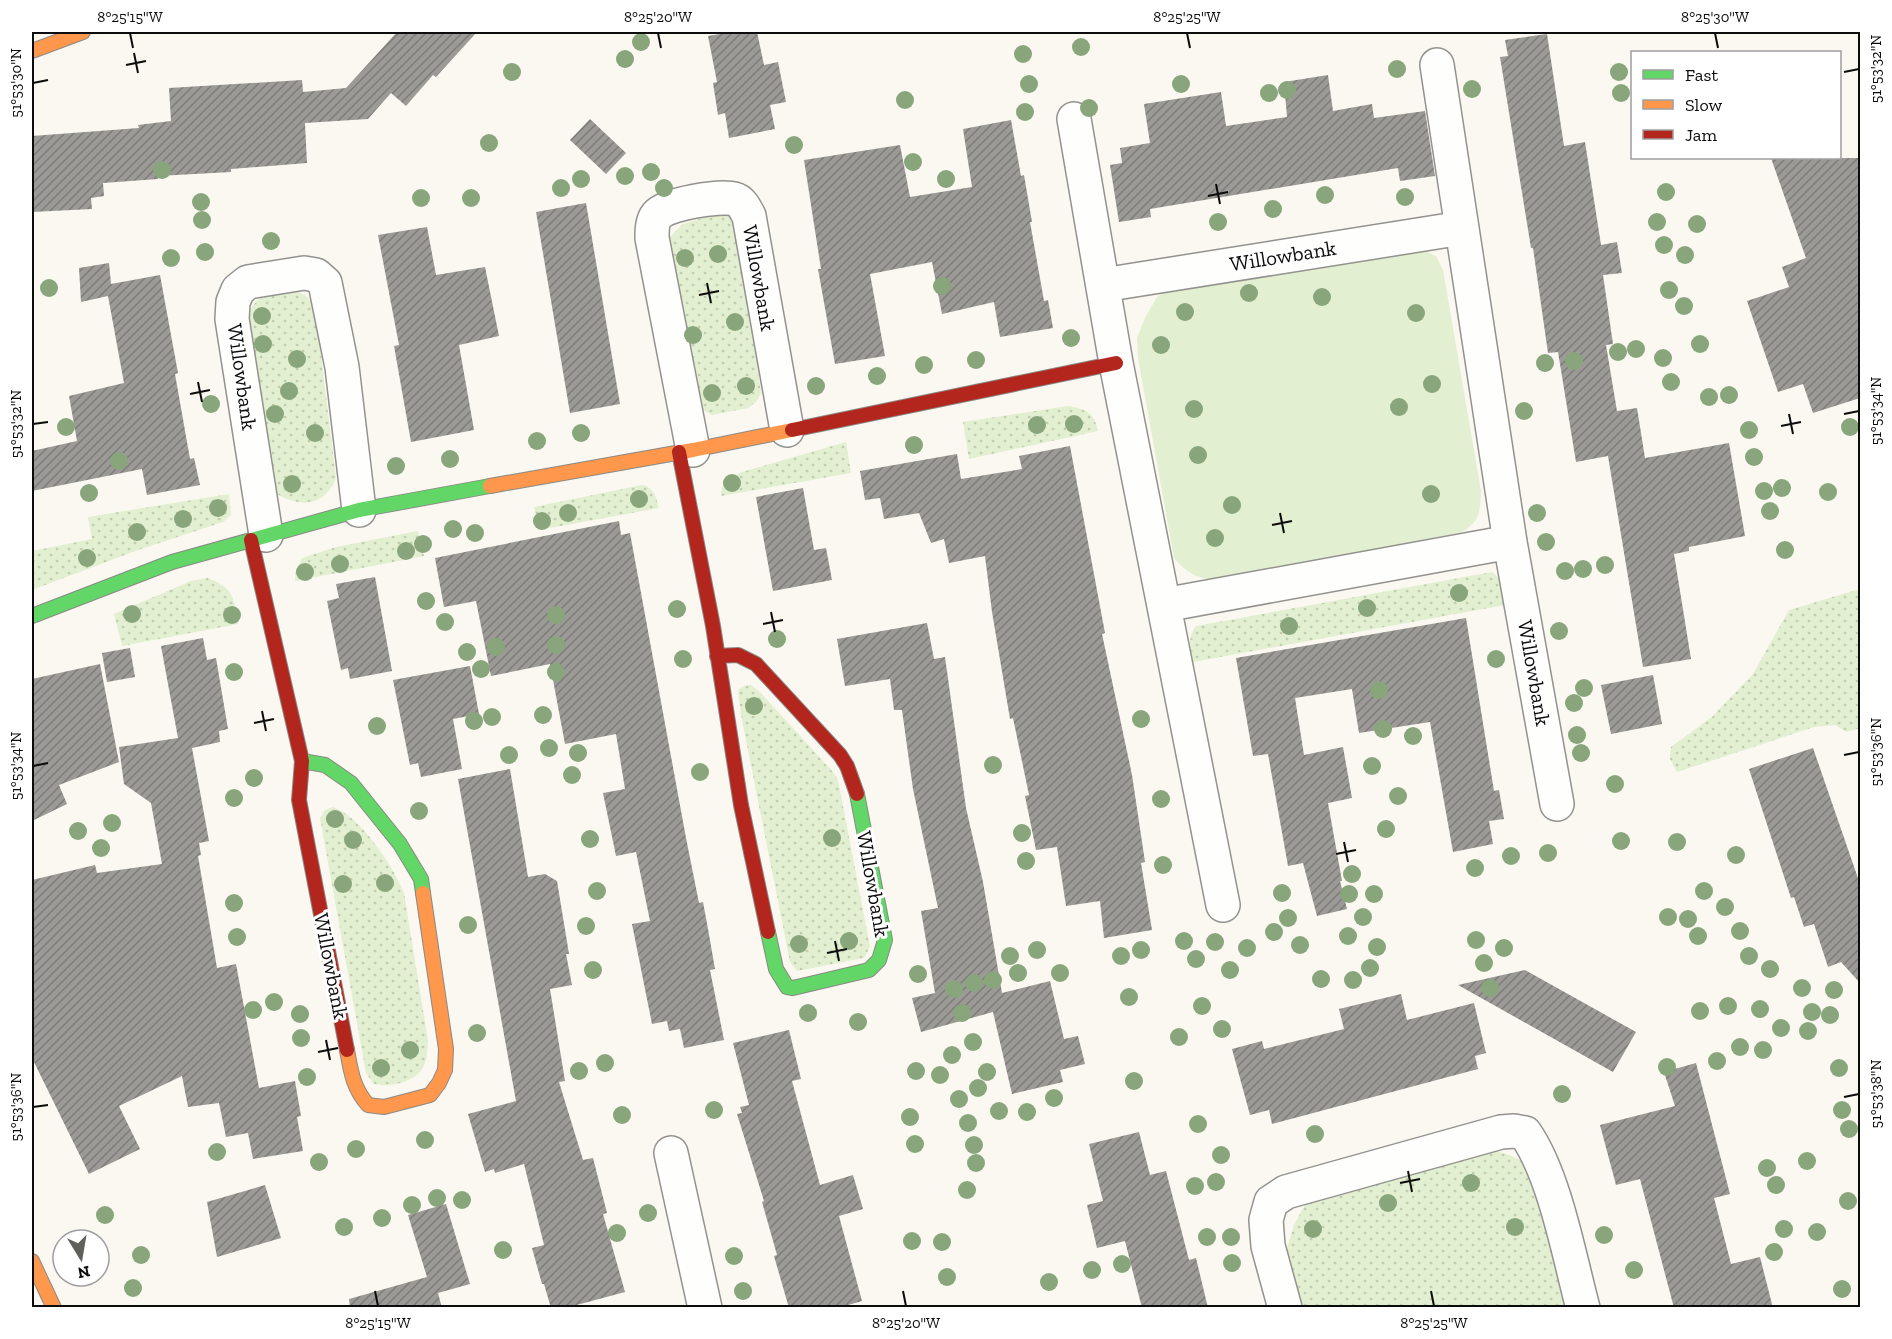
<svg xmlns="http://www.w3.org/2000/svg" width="1892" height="1339" viewBox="0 0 1892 1339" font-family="'Zilla Slab',serif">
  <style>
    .grass { fill: url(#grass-dots) }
    .park { fill: #e2efd0 }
    .building { fill: url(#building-hatch) }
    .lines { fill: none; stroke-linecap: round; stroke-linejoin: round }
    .street-casing { stroke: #93928f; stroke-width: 36 }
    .fast-casing { stroke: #8a8985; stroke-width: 16 }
    .slow-casing { stroke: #8a8985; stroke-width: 16 }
    .jam-casing { stroke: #8a8985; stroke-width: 16 }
    .street { stroke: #fefefd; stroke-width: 33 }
    .fast { stroke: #63d668; stroke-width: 14 }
    .slow { stroke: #ff974d; stroke-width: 14 }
    .jam { stroke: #b3261e; stroke-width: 14 }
    .tree { fill: #88a57c }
    .ticks { fill: none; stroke: #0c0c0c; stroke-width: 2 }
    .labels { text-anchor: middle; stroke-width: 6; stroke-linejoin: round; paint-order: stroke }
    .street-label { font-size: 21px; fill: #0c0c0c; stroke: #fff }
    .neatline { fill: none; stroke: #0c0c0c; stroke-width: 2 }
    .ticks-label { font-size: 15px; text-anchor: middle; fill: #0c0c0c }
  </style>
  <defs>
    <pattern id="grass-dots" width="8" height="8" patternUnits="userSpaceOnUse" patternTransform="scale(1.5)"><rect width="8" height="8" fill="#e2efd0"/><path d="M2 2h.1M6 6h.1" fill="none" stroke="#c1ccb1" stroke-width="1.8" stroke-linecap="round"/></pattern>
    <pattern id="building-hatch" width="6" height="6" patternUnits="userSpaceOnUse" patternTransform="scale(1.5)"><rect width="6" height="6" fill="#9c9a96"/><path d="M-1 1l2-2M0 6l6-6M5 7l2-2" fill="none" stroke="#7e7c79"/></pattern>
  </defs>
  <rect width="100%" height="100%" fill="#faf8f0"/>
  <path class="grass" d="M719,213l10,2 9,8 23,170 -5,9 -8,6 -36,7 -9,-5 -34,-165 1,-8 13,-13z
    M296,291c13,5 17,10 20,23l20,164c-11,28 -35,30 -59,16l-28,-172c1,-30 24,-28 47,-31z
    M1068,406c18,3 26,6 30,25l-129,28 -6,-37z
    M846,442l5,31 -130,23c0,-15 9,-18 21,-24z
    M642,485c12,2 14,12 17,23l-120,22 -5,-23z
    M229,494l2,21 -8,7 -85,28 -106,40v-39l60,-12 -4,-22z
    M418,531l6,25 -129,25v-8l7,-15 34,-11z
    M1492,572l9,8 4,25 -312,57c-2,-13 -6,-25 3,-36z
    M208,578c26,10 26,20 30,46l-116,22 -8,-32 77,-33z
    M1860,589v139l-13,4 -12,-7 -21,2 -137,45 -7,-13 1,-12 41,-30 41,-43 36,-64z
    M751,685l9,7 73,80 5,8 32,167 -6,11 -67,13 -7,-9 -49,-247 -3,-25 6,-4z
    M333,807c27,9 61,60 71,86l24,148c-1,8 0,16 -4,24 -7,17 -34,23 -50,19l-8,-11 -46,-255 5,-8z
    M1488,1149c11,3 25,6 34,13 16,12 39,120 45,145h-267l-14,-56 8,-26 16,-29z"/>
  <path class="park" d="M1411,250l14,1 11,5 7,14 38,221c-1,21 -1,30 -19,41l-244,49c-22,-4 -29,-6 -44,-23l-36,-200 -1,-20 8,-20 12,-21 18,-12z"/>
  <path class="building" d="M397,32h80l-41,45 -3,-2 -27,31 -15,-13 -23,26 -63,4 2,40 -76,6v3l-73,4v3l-55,4 1,13 -13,2 1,11 -60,3v-76l107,-8 -1,-3 33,-4 -2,-33 133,-8 1,12 43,-4z
    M732,32h25l7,33 14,-3 8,40 -16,3 5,24 -46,9 -4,-25 -7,2 -5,-32 4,-1 -9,-46z
    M1547,34l17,112 21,-4 16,103 16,-3 5,31 -19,2 10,69 -7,1 11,66 20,-3 8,50 84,-15 16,93 -56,11v4l-15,3 17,105 -48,8 -35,-211 -32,6 -18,-110 -10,1 -15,-105h-2l-31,-191 8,-1 -3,-16z
    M1328,75l5,36 39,-7 2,14 51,-7 10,65 -35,5 -2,-13 -248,41 1,8 -32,5 -9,-57 12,-2 -2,-15 30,-5 -6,-39 77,-12 5,34 61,-9 -3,-35z
    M590,119l36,34 -20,21 -36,-34z
    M1011,120l10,56 3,-1 8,47h-2l14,79 4,-1 5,28 -53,9 -6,-35 -52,12 -10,-52 -62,12 15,82 -50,8 -17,-95h3l-17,-109 96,-15 10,52 62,-10 -9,-58z
    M1771,158h89v240l-47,15 -10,-29 -25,8 -31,-91 42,-14 -7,-20 24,-9z
    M586,203l34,201 -50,9 -34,-201z
    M427,227l9,48 49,-8 14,69 -40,9 15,85 -63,12 -17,-96 5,-1 -21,-110z
    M109,263l2,21 49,-9 18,98 -3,1 15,85 4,-1 6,27 -53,10 -5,-26 -110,22v-40l45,-10 -8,-45 55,-13 -16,-87 -27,6 -2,-34z
    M1070,446l35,187 -3,1 30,141 13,87 -4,1 11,67 -48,8 -4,-37 -34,5 -9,-59 -21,3 -11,-54 4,-1 -16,-77 -3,1 -18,-107 -7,-56 -36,7 -5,-24 -13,4 -12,-30 -35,6 -4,-21 -15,2 -5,-29 97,-17 4,25 61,-10 -3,-13z
    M803,488l11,62 12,-2 6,32 -59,11 -17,-94z
    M619,521l2,14 9,-2 56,305 13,65 4,-1 5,27 7,40 -5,1 14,70 -40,8 -4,-19 -11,2 -2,-10 -15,3 -20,-100 18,-3 -14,-69 -20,4 -13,-63 22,-4 -9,-55 -51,10 -15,-80 -59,12 -15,-75 -32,6 -9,-49z
    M375,577l17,94 -42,8 -2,-11 -7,2 -14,-69 12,-3 -3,-14z
    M1466,618l28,173 5,-1 5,29 -15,2 4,23 -40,8 -23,-130 -71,11 -7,-44 -57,9 9,57 39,-8 9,51 -24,5 14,78h-2l7,28 -30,7 -14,-53 -15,3 -20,-112 -15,2 -17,-98z
    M927,623l7,36 11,-2 21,151 17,74 19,111 48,-12 14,58 14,-3 7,28 -25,6 3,12 -51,12 -19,-82 -72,20 -9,-34 23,-5 -14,-82 17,-3 -25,-119 -11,-79h-8l-4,-31 -45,7 -8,-47z
    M203,638l4,22 9,-2 12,71 -9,2 1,11 -28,6 17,93 -10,2 2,12 -3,1 19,112 19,-4 23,124 36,-7 6,35 -4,1 6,34 -50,8 -5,-26 -22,4 -7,-34 -31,4 -6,-31 -63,30 21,43 -51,25 -57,-116v-178l63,-15 2,8 65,-9 -11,-61 -27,-19 -5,-37 59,-9 -17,-92z
    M130,648l5,29 -28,5 -5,-29z
    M100,664l19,98 -60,23 8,19 -35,17v-142z
    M470,666l9,48 -26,5 9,50 -41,8 -3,-14 -8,2 -17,-85z
    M1653,675l9,49 -51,10 -10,-49z
    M1813,748l47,136v99l-19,-21 -13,5 -14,-43 -10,3 -10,-30 -3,1 -42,-129z
    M510,769l18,108 17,-3 12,7 12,73h-3l6,31 -22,4 15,92 -6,1 24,78 10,-2 14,55 -4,1 22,78 -52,14 -22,2 -7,-24h-2l-10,-36 12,-3 -20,-81 -29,9 -1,-4 -9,3 -17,-58 48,-13 -58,-322z
    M1525,970l111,62 -23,40 -155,-87z
    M1401,994l6,26 67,-17 12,50 -11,3 3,13 -206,55 -3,-14 -19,5 -18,-66 30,-8 2,8 80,-20 -5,-20z
    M789,1030l12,49 -9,2 28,104 33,-10 10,34 -24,7 23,85 -24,7h-49l-15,-52 3,-1 -15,-53 2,-1 -27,-87 5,-1 -2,-6 9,-2 -16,-62z
    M1696,1063l34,131 -16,4 17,66 29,-7 13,51h-99l-34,-129 -24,6 -16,-60 75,-19 -11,-34z
    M1139,1132l11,43 16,-4 23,89 7,-2 12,50h-66l-17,-67 -28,7 -10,-43 16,-4 -14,-57z
    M265,1185l16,53 -64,19 -10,-55z
    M446,1204l24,80 -32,9 4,15h-92l-1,-9 78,-22 -19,-62z"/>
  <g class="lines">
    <g class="street-casing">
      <path id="street" d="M1437,65l73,477 47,262
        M1074,119l42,244 107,542
        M1103,285l359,-57
        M693,450l-41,-212c0,-7 0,-17 5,-23 8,-11 64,-20 77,-16 8,2 11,10 15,17l38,214
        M266,535l-34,-216 1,-17 5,-12 10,-8 56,-9 12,2 9,8 17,84 17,143
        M1164,605l346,-63
        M671,1153l34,155
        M1285,1308l-17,-62 -2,-26 5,-18 15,-10 215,-60 13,-1 11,2c30,43 44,123 58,175"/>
    </g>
    <g class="fast-casing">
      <path id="fast" d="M32,616l140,-54 187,-52 131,-24
        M302,761l23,4 26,18 49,61 21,35 2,14
        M768,932l8,37 11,18 6,1 76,-18 10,-10 6,-20 -28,-146"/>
    </g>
    <g class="slow-casing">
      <path id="slow" d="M32,51l51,-19
        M490,486l203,-36 99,-20
        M347,1050c4,22 6,38 21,55l16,2 46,-12 9,-12 6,-13 1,-21 -23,-156
        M32,1261l22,47"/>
    </g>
    <g class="jam-casing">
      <path id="jam" d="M792,430l324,-67
        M679,452l34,174 28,179 27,127
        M251,540l51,221 -3,39 48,250
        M717,656l21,-1 18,9 84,91 7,11 10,28"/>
    </g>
    <use href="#street" class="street"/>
    <use href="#fast" class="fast"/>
    <use href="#slow" class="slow"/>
    <use href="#jam" class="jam"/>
  </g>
  <g class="tree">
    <circle cx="641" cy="42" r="9"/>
    <circle cx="1081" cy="47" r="9"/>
    <circle cx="1023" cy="54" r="9"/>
    <circle cx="625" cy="59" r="9"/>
    <circle cx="1397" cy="69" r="9"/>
    <circle cx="512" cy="72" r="9"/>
    <circle cx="1619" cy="72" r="9"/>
    <circle cx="1029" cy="84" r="9"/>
    <circle cx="1181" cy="84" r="9"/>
    <circle cx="1472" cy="89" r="9"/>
    <circle cx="1287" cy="90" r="9"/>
    <circle cx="1269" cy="93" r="9"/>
    <circle cx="1621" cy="93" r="9"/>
    <circle cx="905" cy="100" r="9"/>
    <circle cx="1089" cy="108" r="9"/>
    <circle cx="1025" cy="112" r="9"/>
    <circle cx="489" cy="143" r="9"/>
    <circle cx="794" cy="145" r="9"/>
    <circle cx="913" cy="162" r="9"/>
    <circle cx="162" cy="170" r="9"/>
    <circle cx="651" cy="172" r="9"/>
    <circle cx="625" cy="176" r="9"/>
    <circle cx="581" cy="179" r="9"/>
    <circle cx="946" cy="179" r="9"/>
    <circle cx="561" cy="188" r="9"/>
    <circle cx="664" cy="188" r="9"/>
    <circle cx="1666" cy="192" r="9"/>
    <circle cx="1325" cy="195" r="9"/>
    <circle cx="1405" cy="197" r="9"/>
    <circle cx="421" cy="198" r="9"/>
    <circle cx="471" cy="198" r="9"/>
    <circle cx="201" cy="202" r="9"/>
    <circle cx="1273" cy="209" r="9"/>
    <circle cx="202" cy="220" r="9"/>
    <circle cx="1218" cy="222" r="9"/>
    <circle cx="1657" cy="222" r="9"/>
    <circle cx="1697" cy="224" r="9"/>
    <circle cx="271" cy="241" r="9"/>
    <circle cx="1664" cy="245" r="9"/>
    <circle cx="205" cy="252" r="9"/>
    <circle cx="718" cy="254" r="9"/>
    <circle cx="1685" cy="255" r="9"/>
    <circle cx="171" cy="258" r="9"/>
    <circle cx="685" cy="258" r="9"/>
    <circle cx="942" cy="286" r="9"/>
    <circle cx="49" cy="288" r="9"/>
    <circle cx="1669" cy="290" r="9"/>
    <circle cx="1249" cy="293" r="9"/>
    <circle cx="1322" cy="297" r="9"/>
    <circle cx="1684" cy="306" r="9"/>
    <circle cx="1185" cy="312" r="9"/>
    <circle cx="1416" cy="313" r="9"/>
    <circle cx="262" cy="316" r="9"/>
    <circle cx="735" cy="322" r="9"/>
    <circle cx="693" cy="335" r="9"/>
    <circle cx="1071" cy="338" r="9"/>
    <circle cx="263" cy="344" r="9"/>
    <circle cx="1700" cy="344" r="9"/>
    <circle cx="1161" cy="345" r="9"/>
    <circle cx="1636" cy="349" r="9"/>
    <circle cx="1618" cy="352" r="9"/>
    <circle cx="1663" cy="358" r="9"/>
    <circle cx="297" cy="359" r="9"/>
    <circle cx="976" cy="360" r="9"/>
    <circle cx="1574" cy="361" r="9"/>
    <circle cx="1545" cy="363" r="9"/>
    <circle cx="924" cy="365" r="9"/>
    <circle cx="877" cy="376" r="9"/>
    <circle cx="1671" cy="382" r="9"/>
    <circle cx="1432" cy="384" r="9"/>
    <circle cx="746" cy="386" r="9"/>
    <circle cx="816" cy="386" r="9"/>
    <circle cx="289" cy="391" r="9"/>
    <circle cx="712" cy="393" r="9"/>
    <circle cx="1729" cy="395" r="9"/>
    <circle cx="1709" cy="397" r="9"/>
    <circle cx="211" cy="404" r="9"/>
    <circle cx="1399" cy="407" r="9"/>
    <circle cx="1194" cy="409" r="9"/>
    <circle cx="1524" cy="411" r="9"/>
    <circle cx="275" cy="414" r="9"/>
    <circle cx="1074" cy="424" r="9"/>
    <circle cx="1037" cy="425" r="9"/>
    <circle cx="66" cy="427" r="9"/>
    <circle cx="1850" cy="427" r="9"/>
    <circle cx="1749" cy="430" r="9"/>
    <circle cx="315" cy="433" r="9"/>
    <circle cx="581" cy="433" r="9"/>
    <circle cx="537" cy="441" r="9"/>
    <circle cx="914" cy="445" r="9"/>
    <circle cx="1198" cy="455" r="9"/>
    <circle cx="1754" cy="457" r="9"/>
    <circle cx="450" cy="459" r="9"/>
    <circle cx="119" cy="461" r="9"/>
    <circle cx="396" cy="466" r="9"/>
    <circle cx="732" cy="483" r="9"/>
    <circle cx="292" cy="484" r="9"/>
    <circle cx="1782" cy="488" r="9"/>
    <circle cx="1764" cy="491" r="9"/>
    <circle cx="1828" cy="492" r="9"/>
    <circle cx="89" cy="493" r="9"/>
    <circle cx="1431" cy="494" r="9"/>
    <circle cx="639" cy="499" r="9"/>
    <circle cx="1232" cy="505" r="9"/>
    <circle cx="218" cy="508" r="9"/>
    <circle cx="1770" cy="511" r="9"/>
    <circle cx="568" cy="513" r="9"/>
    <circle cx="1537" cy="513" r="9"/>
    <circle cx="183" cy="519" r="9"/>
    <circle cx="542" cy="521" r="9"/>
    <circle cx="453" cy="529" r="9"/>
    <circle cx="137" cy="532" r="9"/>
    <circle cx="475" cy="533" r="9"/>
    <circle cx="1215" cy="538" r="9"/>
    <circle cx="1546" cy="542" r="9"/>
    <circle cx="423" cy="544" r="9"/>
    <circle cx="1785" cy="550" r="9"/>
    <circle cx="406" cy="551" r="9"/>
    <circle cx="87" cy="558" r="9"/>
    <circle cx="340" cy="564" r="9"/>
    <circle cx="1605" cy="565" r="9"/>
    <circle cx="1583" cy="569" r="9"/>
    <circle cx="1565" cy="571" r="9"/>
    <circle cx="305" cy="572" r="9"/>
    <circle cx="1459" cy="593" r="9"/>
    <circle cx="426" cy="601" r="9"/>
    <circle cx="1367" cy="608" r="9"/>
    <circle cx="677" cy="609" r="9"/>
    <circle cx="132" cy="614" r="9"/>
    <circle cx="232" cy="615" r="9"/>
    <circle cx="556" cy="615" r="9"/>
    <circle cx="445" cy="622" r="9"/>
    <circle cx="1289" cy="626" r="9"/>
    <circle cx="1559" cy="631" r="9"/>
    <circle cx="777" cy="639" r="9"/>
    <circle cx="556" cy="645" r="9"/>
    <circle cx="496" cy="647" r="9"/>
    <circle cx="467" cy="652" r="9"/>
    <circle cx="683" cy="659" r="9"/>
    <circle cx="1496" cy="659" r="9"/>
    <circle cx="481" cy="669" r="9"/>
    <circle cx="234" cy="672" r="9"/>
    <circle cx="556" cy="672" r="9"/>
    <circle cx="1584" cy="688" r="9"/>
    <circle cx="1379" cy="690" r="9"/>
    <circle cx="1574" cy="703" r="9"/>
    <circle cx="754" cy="706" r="9"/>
    <circle cx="543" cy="715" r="9"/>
    <circle cx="492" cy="717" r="9"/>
    <circle cx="1141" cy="719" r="9"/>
    <circle cx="474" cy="721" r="9"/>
    <circle cx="377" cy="726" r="9"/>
    <circle cx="1383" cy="729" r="9"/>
    <circle cx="1577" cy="735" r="9"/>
    <circle cx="1413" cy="736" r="9"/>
    <circle cx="549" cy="748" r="9"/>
    <circle cx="578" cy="753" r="9"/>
    <circle cx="1581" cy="753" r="9"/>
    <circle cx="509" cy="755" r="9"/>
    <circle cx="993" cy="765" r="9"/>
    <circle cx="1372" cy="766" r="9"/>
    <circle cx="700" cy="772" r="9"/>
    <circle cx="572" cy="775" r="9"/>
    <circle cx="254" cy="778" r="9"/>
    <circle cx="1615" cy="784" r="9"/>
    <circle cx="1398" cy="796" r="9"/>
    <circle cx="234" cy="798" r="9"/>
    <circle cx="1161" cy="799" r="9"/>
    <circle cx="419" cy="811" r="9"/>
    <circle cx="335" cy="819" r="9"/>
    <circle cx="112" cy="823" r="9"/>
    <circle cx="1386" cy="829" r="9"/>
    <circle cx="78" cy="831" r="9"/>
    <circle cx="1022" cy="833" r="9"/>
    <circle cx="832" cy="838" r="9"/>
    <circle cx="590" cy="839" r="9"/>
    <circle cx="353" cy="840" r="9"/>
    <circle cx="1621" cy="841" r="9"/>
    <circle cx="1677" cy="842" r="9"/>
    <circle cx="101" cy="848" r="9"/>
    <circle cx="1548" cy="853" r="9"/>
    <circle cx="1736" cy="855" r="9"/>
    <circle cx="1511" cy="856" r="9"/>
    <circle cx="1026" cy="861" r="9"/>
    <circle cx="1163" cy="865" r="9"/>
    <circle cx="1475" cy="868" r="9"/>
    <circle cx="1352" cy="874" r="9"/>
    <circle cx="385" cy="883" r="9"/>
    <circle cx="343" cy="884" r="9"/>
    <circle cx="597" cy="891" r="9"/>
    <circle cx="1704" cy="891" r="9"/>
    <circle cx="1282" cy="893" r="9"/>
    <circle cx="1349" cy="894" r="9"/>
    <circle cx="1374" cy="894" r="9"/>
    <circle cx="234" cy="903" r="9"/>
    <circle cx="1725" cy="907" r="9"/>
    <circle cx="1363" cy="917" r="9"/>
    <circle cx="1668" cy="917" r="9"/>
    <circle cx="1288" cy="918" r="9"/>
    <circle cx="1688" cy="919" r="9"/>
    <circle cx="468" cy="925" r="9"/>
    <circle cx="586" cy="926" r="9"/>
    <circle cx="1740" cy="931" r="9"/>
    <circle cx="1274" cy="932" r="9"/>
    <circle cx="1348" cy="936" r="9"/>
    <circle cx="1698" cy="936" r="9"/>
    <circle cx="237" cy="937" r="9"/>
    <circle cx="1476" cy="940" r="9"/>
    <circle cx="849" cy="941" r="9"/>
    <circle cx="1184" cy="941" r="9"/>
    <circle cx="1215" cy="942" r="9"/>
    <circle cx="799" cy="944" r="9"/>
    <circle cx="1300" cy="945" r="9"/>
    <circle cx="1377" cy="947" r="9"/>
    <circle cx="1247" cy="948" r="9"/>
    <circle cx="1504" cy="948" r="9"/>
    <circle cx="1037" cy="950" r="9"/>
    <circle cx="1141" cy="950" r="9"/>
    <circle cx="1010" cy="956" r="9"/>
    <circle cx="1121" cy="956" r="9"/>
    <circle cx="1749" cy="956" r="9"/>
    <circle cx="1196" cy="959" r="9"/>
    <circle cx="1484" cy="963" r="9"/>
    <circle cx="1370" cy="968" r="9"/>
    <circle cx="1770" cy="969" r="9"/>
    <circle cx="593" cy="970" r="9"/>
    <circle cx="1230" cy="970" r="9"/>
    <circle cx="1018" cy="973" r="9"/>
    <circle cx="1060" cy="973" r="9"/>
    <circle cx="918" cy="974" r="9"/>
    <circle cx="1321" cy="979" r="9"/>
    <circle cx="993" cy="980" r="9"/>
    <circle cx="1353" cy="980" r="9"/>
    <circle cx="974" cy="983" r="9"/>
    <circle cx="1490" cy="988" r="9"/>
    <circle cx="1802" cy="988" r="9"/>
    <circle cx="954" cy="989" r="9"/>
    <circle cx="1834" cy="990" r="9"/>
    <circle cx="1129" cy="997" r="9"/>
    <circle cx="274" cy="1002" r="9"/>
    <circle cx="1202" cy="1006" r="9"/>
    <circle cx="1728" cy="1006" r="9"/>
    <circle cx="1760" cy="1009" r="9"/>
    <circle cx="253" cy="1010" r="9"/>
    <circle cx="1700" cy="1011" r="9"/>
    <circle cx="1812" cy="1012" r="9"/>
    <circle cx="808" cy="1013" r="9"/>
    <circle cx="962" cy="1013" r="9"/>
    <circle cx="300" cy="1014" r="9"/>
    <circle cx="1830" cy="1015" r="9"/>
    <circle cx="858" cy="1022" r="9"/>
    <circle cx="1781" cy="1028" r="9"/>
    <circle cx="1222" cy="1029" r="9"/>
    <circle cx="1808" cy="1031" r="9"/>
    <circle cx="477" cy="1033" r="9"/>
    <circle cx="1179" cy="1037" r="9"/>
    <circle cx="301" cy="1038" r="9"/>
    <circle cx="973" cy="1042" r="9"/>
    <circle cx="1740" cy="1047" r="9"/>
    <circle cx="410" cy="1050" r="9"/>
    <circle cx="1763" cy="1050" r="9"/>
    <circle cx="952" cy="1055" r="9"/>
    <circle cx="1717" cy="1061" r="9"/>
    <circle cx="605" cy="1063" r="9"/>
    <circle cx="1667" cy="1067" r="9"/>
    <circle cx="381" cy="1068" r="9"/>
    <circle cx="1839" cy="1068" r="9"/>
    <circle cx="579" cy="1071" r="9"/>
    <circle cx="916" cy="1071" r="9"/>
    <circle cx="987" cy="1072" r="9"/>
    <circle cx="940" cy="1075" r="9"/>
    <circle cx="307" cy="1077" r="9"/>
    <circle cx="1134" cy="1081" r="9"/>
    <circle cx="978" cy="1088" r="9"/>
    <circle cx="1562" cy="1094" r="9"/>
    <circle cx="1054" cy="1098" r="9"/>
    <circle cx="959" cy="1099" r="9"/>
    <circle cx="714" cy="1110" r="9"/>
    <circle cx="1842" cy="1110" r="9"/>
    <circle cx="999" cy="1111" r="9"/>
    <circle cx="1027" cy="1112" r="9"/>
    <circle cx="622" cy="1115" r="9"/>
    <circle cx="910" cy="1117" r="9"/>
    <circle cx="968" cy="1123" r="9"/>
    <circle cx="1198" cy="1124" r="9"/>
    <circle cx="1849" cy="1129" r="9"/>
    <circle cx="1315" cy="1134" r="9"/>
    <circle cx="425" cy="1140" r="9"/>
    <circle cx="915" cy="1144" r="9"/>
    <circle cx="974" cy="1145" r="9"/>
    <circle cx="356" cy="1149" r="9"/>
    <circle cx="217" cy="1152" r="9"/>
    <circle cx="1221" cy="1155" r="9"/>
    <circle cx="1807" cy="1161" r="9"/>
    <circle cx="319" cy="1162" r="9"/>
    <circle cx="976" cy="1163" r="9"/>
    <circle cx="1767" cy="1168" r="9"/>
    <circle cx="1216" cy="1182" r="9"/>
    <circle cx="1471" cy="1183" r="9"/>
    <circle cx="1776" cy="1185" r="9"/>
    <circle cx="1195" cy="1186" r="9"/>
    <circle cx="967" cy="1190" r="9"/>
    <circle cx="437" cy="1198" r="9"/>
    <circle cx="462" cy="1200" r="9"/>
    <circle cx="1848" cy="1201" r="9"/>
    <circle cx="1388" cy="1203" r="9"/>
    <circle cx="412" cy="1205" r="9"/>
    <circle cx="648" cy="1213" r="9"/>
    <circle cx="105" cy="1215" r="9"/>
    <circle cx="382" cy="1218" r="9"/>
    <circle cx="344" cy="1227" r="9"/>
    <circle cx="1515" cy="1227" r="9"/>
    <circle cx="1313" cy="1229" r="9"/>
    <circle cx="1784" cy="1229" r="9"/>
    <circle cx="1817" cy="1232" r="9"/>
    <circle cx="617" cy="1233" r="9"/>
    <circle cx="1604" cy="1235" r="9"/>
    <circle cx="1207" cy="1237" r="9"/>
    <circle cx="1231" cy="1237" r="9"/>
    <circle cx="912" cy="1241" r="9"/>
    <circle cx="942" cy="1242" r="9"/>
    <circle cx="503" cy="1250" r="9"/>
    <circle cx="1774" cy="1252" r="9"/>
    <circle cx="141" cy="1255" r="9"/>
    <circle cx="734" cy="1256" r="9"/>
    <circle cx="1232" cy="1263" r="9"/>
    <circle cx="1122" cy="1264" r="9"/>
    <circle cx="1092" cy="1270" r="9"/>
    <circle cx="1634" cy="1270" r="9"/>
    <circle cx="947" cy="1277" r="9"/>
    <circle cx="1049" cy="1282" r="9"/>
    <circle cx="133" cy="1288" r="9"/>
    <circle cx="1842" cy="1289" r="9"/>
    <circle cx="743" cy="1291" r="9"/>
  </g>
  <path class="ticks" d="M130,33l3,15M658,33l3,15M1187,33l3,15M1715,33l3,15M134,53l4,20M126,65l20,-4M1844,72l15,-3M33,83l15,-3M1216,184l4,20M1208,196l20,-4M707,283l4,20M699,295l20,-4M198,382l4,20M190,394l20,-4M1789,414l4,20M1844,414l15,-3M33,424l15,-2M1781,426l20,-4M1280,513l4,20M1272,525l20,-4M771,612l4,20M763,624l20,-4M262,711l4,20M254,723l20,-4M1844,755l15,-3M33,766l15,-3M1344,842l4,20M1336,854l20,-4M835,941l4,20M827,953l20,-4M326,1040l4,20M318,1052l20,-4M1844,1097l15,-3M33,1107l15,-2M1408,1171l4,21M1400,1183l20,-4M375,1291l3,15M903,1291l3,15M1431,1291l3,15"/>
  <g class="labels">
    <g class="street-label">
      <text transform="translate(1283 256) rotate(-9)" y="7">Willowbank</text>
      <text transform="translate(759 278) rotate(80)" y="7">Willowbank</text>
      <text transform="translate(242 377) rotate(82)" y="7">Willowbank</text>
      <text transform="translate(1534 673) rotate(80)" y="7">Willowbank</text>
      <text transform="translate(873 884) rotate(80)" y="7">Willowbank</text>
      <text transform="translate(331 966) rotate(79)" y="7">Willowbank</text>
    </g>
  </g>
  <rect width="1892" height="1339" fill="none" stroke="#ffffff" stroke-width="66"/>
  <rect x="1631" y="51" width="210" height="108" fill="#ffffff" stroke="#9e9e9e" stroke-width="1.5"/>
  <rect x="1643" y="70" width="30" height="9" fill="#63d668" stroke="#9e9e9e" stroke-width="1.5"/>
  <text x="1685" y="81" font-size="18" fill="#0c0c0c">Fast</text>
  <rect x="1643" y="100" width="30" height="9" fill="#ff974d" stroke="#9e9e9e" stroke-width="1.5"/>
  <text x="1685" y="111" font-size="18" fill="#0c0c0c">Slow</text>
  <rect x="1643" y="130" width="30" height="9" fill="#b3261e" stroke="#9e9e9e" stroke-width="1.5"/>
  <text x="1685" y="141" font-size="18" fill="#0c0c0c">Jam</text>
  <g transform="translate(81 1258) rotate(169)"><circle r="28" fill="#ffffff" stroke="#9e9e9e" stroke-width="1.5"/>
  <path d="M0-4.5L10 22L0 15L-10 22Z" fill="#5f5f5c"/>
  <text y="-9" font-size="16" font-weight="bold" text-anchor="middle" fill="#0c0c0c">N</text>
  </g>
  <rect x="33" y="33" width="1826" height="1273" class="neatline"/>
  <g class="ticks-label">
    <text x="130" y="22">8°25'15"W</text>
    <text x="658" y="22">8°25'20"W</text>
    <text x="1187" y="22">8°25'25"W</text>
    <text x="1715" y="22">8°25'30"W</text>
    <text transform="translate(1876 69) rotate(-90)" y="5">51°53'32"N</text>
    <text transform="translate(16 83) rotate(-90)" y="5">51°53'30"N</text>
    <text transform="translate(1876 411) rotate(-90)" y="5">51°53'34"N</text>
    <text transform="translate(16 424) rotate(-90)" y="5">51°53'32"N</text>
    <text transform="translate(1876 752) rotate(-90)" y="5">51°53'36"N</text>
    <text transform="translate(16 766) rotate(-90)" y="5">51°53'34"N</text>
    <text transform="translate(1876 1094) rotate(-90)" y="5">51°53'38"N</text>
    <text transform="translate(16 1107) rotate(-90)" y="5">51°53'36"N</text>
    <text x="378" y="1328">8°25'15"W</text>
    <text x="906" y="1328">8°25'20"W</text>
    <text x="1434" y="1328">8°25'25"W</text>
  </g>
</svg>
